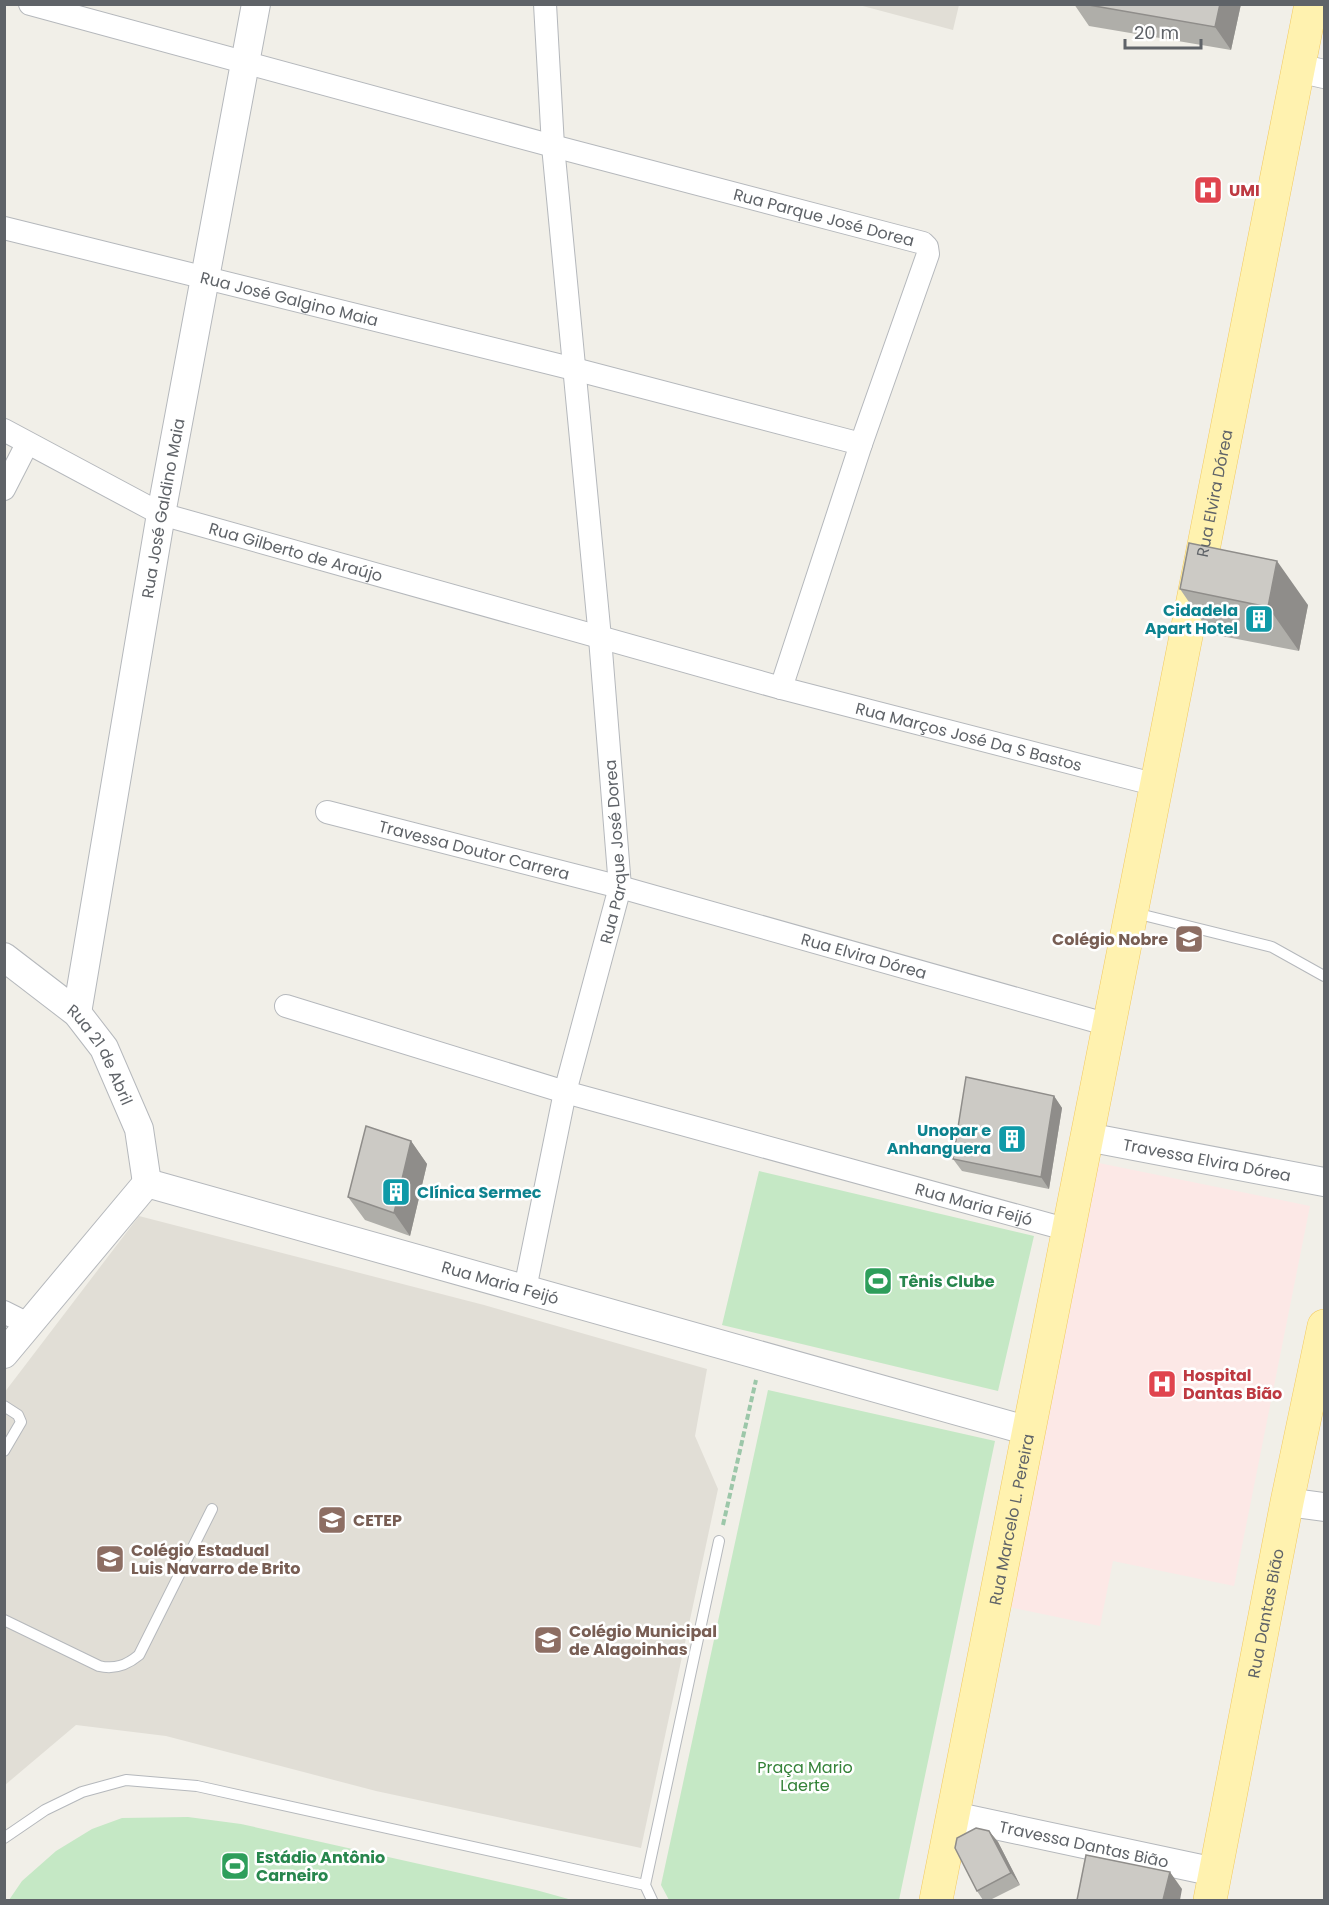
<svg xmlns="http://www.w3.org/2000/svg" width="1329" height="1905" viewBox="0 0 1329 1905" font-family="Poppins,sans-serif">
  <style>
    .education { fill: #e1ded6 }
    .medical { fill: #fce8e6 }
    .green { fill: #c5e8c5 }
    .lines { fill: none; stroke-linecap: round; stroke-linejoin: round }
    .service-casing { stroke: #b5b8bc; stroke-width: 12 }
    .minor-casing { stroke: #b5b8bc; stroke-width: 24 }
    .tertiary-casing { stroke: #b5b8bc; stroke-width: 30 }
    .primary-casing { stroke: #f2c960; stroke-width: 34 }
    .path { stroke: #9cc7a9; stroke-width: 4; stroke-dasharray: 6 3; stroke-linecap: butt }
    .service { stroke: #fff; stroke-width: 10 }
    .minor { stroke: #fff; stroke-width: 22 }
    .tertiary { stroke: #fff; stroke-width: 28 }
    .primary { stroke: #fff2af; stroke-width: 33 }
    .wall { fill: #afaea9 }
    .shaded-wall { fill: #8f8d8a }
    .building { fill: #cccac5; stroke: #8f8d8a; stroke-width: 1.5 }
    .labels { text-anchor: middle; stroke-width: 5; stroke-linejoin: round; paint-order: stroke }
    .health-label { font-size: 16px; font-weight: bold; fill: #be3a42; stroke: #fff; text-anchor: start }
    .street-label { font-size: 16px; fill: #5f6368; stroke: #fff }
    .culture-label { font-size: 16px; font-weight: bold; fill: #0d838f; stroke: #fff; text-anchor: end }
    .education-label { font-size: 16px; font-weight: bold; fill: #785e54; stroke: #fff; text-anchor: start }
    .leisure-label { font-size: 16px; font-weight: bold; fill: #27864d; stroke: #fff; text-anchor: start }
    .park-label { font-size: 16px; fill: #348238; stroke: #fff }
  </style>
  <rect width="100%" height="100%" fill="#f1efe8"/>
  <path class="education" d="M859,5h100l-6,25z
    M139,1216l345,89 223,64 -12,67 23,53 -77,359 -265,-57 -210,-55 -90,-11 -71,60 -1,-392z"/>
  <path class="medical" d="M1094,1162l216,44 -76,380 -121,-25 -13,65 -96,-20z"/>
  <path class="green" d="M759,1171l275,65 -36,155 -276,-66z
    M768,1390l227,51 -96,459h-230l-8,-15z
    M188,1817l53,7 295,66 36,10h-563l13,-19 34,-30 36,-22 30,-11z"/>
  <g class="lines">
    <g class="service-casing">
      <path id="service" d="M1135,913l137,34 52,29
        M4,1406l14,9 3,7 -17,29
        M4,1620l95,46c16,4 28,-1 40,-11l73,-146
        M4,1838l41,-28 37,-18 44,-12 71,6 448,99
        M652,1900l-7,-15 74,-344"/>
    </g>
    <g class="minor-casing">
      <g id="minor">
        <path id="s1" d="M30,4l523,142 370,97 4,4 1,7 -67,190 -80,244"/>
        <path id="s2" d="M4,228l570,141 287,75"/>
        <path id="s3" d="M4,430l157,84 620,174 376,97"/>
        <path d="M4,489l23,-45"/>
        <path id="s4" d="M327,812l293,75 489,138"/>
        <path id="s5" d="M286,1006l279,86 504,138"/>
        <path id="s6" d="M525,1289l40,-197 55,-205 -20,-249 -47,-492 -8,-142"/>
        <path d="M4,1312l24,12"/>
      </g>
    </g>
    <g class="tertiary-casing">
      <g id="tertiary">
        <path d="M1298,68l26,6"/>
        <path id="s7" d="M4,957l73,56 27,35 35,81 8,54"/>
        <path id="s8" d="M77,1013l84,-499 95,-510"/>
        <path id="s9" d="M1087,1137l237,45"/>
        <path id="s10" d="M4,1354l143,-171 882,248"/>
        <path d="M1287,1502l37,5"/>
        <path id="s11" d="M953,1816l262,56"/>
      </g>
    </g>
    <g class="primary-casing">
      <g id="primary">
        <path id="s12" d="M936,1900l375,-1896"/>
        <path id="s13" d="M1210,1900l77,-398 37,-176"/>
      </g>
    </g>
    <path class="path" d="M723,1525l33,-145"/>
    <use href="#service" class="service"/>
    <use href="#minor" class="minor"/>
    <use href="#tertiary" class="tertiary"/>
    <use href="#primary" class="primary"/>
  </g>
  <path class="wall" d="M1074,4h167l-10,46 -142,-24z
    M1180,589l128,16 -9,46 -88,-17z
    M1054,1096l8,12 -13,81 -87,-18 -9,-12z
    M411,1141l16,23 -17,72 -45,-16 -17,-23z
    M989,1831l9,11 22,43 -30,15h-7l-6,-9z"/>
  <path class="shaded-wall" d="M1220,4h21l-10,46 -16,-23z
    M1277,561l31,44 -9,46 -31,-44z
    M1054,1096l8,12 -13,81 -8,-12z
    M411,1141l16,23 -17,72 -16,-23z
    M989,1831l9,11 22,43 -9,-12z
    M1170,1872l12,17 -2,11h-17z"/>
  <path class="building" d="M1083,4h137l-5,23z
    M1189,543l88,18 -9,46 -88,-18z
    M966,1077l88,19 -13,81 -88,-18z
    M366,1126l45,15 -17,72 -46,-16z
    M976,1828l13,3 22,42 -34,18 -22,-43 2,-10z
    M1086,1855l84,17 -7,28h-86z"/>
  <defs>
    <g id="hospital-square" transform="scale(1.5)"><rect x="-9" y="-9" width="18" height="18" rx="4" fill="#e0444e" stroke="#fff"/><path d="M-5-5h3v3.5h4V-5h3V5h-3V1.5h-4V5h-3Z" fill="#fff"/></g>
    <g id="building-square" transform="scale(1.5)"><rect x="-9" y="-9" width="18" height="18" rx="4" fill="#0f9aa8" stroke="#fff"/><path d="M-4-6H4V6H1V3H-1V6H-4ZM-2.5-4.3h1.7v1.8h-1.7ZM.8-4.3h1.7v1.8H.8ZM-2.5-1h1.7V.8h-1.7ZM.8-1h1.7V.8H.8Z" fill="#fff"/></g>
    <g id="school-square" transform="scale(1.5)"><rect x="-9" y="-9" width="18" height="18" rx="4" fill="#8d6e63" stroke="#fff"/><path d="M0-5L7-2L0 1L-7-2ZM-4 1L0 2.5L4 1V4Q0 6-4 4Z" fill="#fff"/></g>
    <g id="stadium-square" transform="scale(1.5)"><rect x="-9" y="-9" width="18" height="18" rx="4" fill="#2e9e5b" stroke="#fff"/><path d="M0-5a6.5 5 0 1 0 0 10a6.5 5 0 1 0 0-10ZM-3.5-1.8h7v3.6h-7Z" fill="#fff"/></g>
  </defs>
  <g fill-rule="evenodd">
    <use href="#hospital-square" x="1208" y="190"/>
    <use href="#building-square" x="1259" y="619"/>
    <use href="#school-square" x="1189" y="939"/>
    <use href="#building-square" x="1012" y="1139"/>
    <use href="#building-square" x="396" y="1192"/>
    <use href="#stadium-square" x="878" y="1281"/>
    <use href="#hospital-square" x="1162" y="1384"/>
    <use href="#school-square" x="332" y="1520"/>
    <use href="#school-square" x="110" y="1559"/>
    <use href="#school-square" x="548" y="1640"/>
    <use href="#stadium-square" x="235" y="1866"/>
  </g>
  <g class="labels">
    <g class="health-label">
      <text x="1229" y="196">UMI</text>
      <text x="1183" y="1381">Hospital<tspan x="1183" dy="18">Dantas Bião</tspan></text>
    </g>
    <g class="street-label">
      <text dy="6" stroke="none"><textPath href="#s1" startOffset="822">Rua Parque José Dorea</textPath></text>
      <text dy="6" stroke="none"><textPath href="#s2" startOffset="294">Rua José Galgino Maia</textPath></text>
      <text dy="6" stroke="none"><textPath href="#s12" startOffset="1434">Rua Elvira Dórea</textPath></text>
      <text dy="6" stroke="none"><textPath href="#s8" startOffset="512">Rua José Galdino Maia</textPath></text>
      <text dy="6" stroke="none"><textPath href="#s3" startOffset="318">Rua Gilberto de Araújo</textPath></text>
      <text dy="6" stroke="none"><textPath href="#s3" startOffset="1016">Rua Marços José Da S Bastos</textPath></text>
      <text dy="6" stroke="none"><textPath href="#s4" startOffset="152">Travessa Doutor Carrera</textPath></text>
      <text dy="6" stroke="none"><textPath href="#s6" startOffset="448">Rua Parque José Dorea</textPath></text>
      <text dy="6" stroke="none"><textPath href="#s4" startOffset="556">Rua Elvira Dórea</textPath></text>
      <text dy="6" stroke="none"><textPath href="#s7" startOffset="140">Rua 21 de Abril</textPath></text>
      <text dy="6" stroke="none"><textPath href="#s9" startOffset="122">Travessa Elvira Dórea</textPath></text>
      <text dy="6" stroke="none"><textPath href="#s5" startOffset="716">Rua Maria Feijó</textPath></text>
      <text dy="6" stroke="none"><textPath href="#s10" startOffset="590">Rua Maria Feijó</textPath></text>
      <text dy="6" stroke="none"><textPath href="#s12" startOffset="388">Rua Marcelo L. Pereira</textPath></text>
      <text dy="6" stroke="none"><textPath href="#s13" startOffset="292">Rua Dantas Bião</textPath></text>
      <text dy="6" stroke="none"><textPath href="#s11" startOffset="134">Travessa Dantas Bião</textPath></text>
    </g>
    <g class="culture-label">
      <text x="1238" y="616">Cidadela<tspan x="1238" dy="18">Apart Hotel</tspan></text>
      <text x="991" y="1136">Unopar e<tspan x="991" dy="18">Anhanguera</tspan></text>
      <text x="417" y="1198" text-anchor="start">Clínica Sermec</text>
    </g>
    <g class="education-label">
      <text x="1168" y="945" text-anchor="end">Colégio Nobre</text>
      <text x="353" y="1526">CETEP</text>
      <text x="131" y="1556">Colégio Estadual<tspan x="131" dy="18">Luis Navarro de Brito</tspan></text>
      <text x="569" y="1637">Colégio Municipal<tspan x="569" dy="18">de Alagoinhas</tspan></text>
    </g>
    <g class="leisure-label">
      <text x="899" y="1287">Tênis Clube</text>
      <text x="256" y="1863">Estádio Antônio<tspan x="256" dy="18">Carneiro</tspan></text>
    </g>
    <g class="park-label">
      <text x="805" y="1773">Praça Mario<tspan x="805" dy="18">Laerte</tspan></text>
    </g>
  </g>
  <rect width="1329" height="1905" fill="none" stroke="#5f6368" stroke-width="12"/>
  <path d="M1125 39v9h76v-9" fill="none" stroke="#5f6368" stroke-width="3"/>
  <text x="1134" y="39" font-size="18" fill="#5f6368" stroke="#ffffff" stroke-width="4.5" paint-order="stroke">20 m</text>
</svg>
